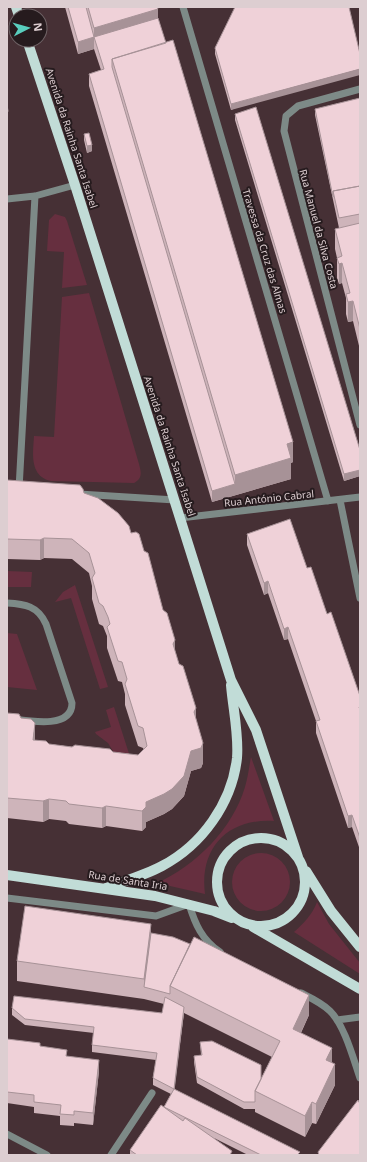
<svg xmlns="http://www.w3.org/2000/svg" width="367" height="1162" viewBox="0 0 367 1162" font-family="'Noto Sans',sans-serif">
  <style>
    .green { fill: #662f3f }
    .lines { fill: none; stroke-linecap: round; stroke-linejoin: round }
    .minor { stroke: #7d8a87; stroke-width: 7 }
    .major { stroke: #c1dcd7; stroke-width: 10 }
    .wall { fill: #ceb4ba }
    .shaded-wall { fill: #a79297 }
    .building { fill: #efd1d8; stroke: #a79297 }
    .labels { text-anchor: middle; stroke-width: 4; stroke-linejoin: round; paint-order: stroke }
    .street-label { font-size: 10px; fill: #ddced1; stroke: #261b1e }
  </style>
  <rect width="100%" height="100%" fill="#463035"/>
  <path class="green" d="M55,214l10,3 2,4 20,64 -25,3 2,-36 -17,-1 2,-31z
    M89,293l50,171c2,8 4,14 -5,19l-83,-2c-22,-5 -18,-28 -17,-45l20,1 8,-140z
    M7,571l25,1 -1,15h-24z
    M75,585l33,102 -8,2 -29,-91 -16,4 8,-10z
    M7,633l10,1 20,56 -30,-3z
    M114,707l19,59 -14,-5 -11,-18 -12,-9 -1,-2 16,-5 -5,-17z
    M251,757l23,64c-46,-3 -75,27 -69,73l-48,-11c39,-18 75,-53 88,-96 3,-10 4,-20 6,-30z
    M232 882a29 29 0 1 1 58 0a29 29 0 1 1-58 0Z
    M317,902l12,22 31,39v11l-66,-42c10,-9 18,-17 23,-30z"/>
  <g class="lines">
    <path class="minor" d="M183,7l145,494
      M360,89l-62,17 -12,10 -2,15 76,294
      M7,199l28,-3 40,-11
      M19,489l16,-293
      M79,494l96,6
      M340,500l20,98
      M180,518l180,-21
      M7,603c18,1 31,3 39,21l26,79c0,28 -48,17 -65,15
      M7,898l149,18 33,-12c6,20 13,36 31,48
      M301,993c10,5 21,10 29,18 15,15 23,47 30,67
      M337,1020l23,-3
      M7,1134l40,21
      M111,1155l41,-62"/>
    <path class="major" d="M16,7l3,9
      M27,40l48,145 156,495 25,50 42,127
      M217 882a44 44 0 1 1 88 0a44 44 0 1 1-88 0Z
      M306,871l25,40 29,36
      M7,875l148,21 59,15 18,7
      M106,888c19,-7 39,-13 56,-22 40,-21 70,-63 75,-108 2,-23 -4,-49 -6,-73
      M253,927l107,62"/>
  </g>
  <path class="wall" d="M65,7h92l1,11 135,444 -2,1v16l-79,23 -123,-416v-12l12,-4 -7,-21 -16,5z
    M215,48l145,6 -129,56 -16,-56z
    M360,98v252l-7,-29 -5,1 -2,-8v-16l-4,-15 -3,1 -2,-6v-20l-2,-9v-20l4,-1 -24,-113v-6z
    M235,114l125,336v26l-16,5 -109,-361z
    M84,134l8,17 -5,2 -3,-13z
    M7,480l77,13 47,40 13,18 52,168 7,44 -2,5 -10,3 -7,25 -12,13 -8,5 -18,8v5l-4,4 -36,-5 -4,2 -33,-4 -3,-3 -17,-2 -6,3 -36,-4v-105l28,27 14,4 89,11 6,-5 -1,-2 -5,-2 -13,-41v-11l-3,-12 -4,-1 -11,-33v-12l-4,-10 -4,-2 -7,-25v-13l-3,-13 -17,-14 -28,-1 -4,2 -33,-1z
    M247,534l60,34 20,46 33,82v154l-8,-23 -4,1 -32,-95v-12l-28,-82 -4,1 -16,-47 -4,2 -17,-50z
    M151,933l158,82 -8,18 31,30 3,22 -19,39 -4,-1 -7,14 -50,-25v-3h-11l-47,-26 -3,-21v-6l7,-1 -1,-13 61,37 11,-22 -88,-44 -10,76 126,66h-52l-34,-17 18,17h-102v-5l34,-43 7,-13 -18,-9v-7l3,-18 -64,-8v-7l2,-12 -69,-8 -13,-10v-7l150,5 2,-9 -20,-5 -127,-18v-20z
    M7,1039l33,8 27,9 32,15 -6,54 -19,-2v3l-14,-1v-9l-26,-3v-6l-27,-4z"/>
  <path class="shaded-wall" d="M158,9v21l-64,7v12l-16,5v-12l16,-5v-9z
    M360,69v6l-129,35v-6z
    M8,111v20l-1,3v-20z
    M92,145v6l-5,2v-7z
    M342,263v20l-3,1v-20z
    M353,301v20l-5,1v-20z
    M293,442v20l-2,1v16l-79,23v-11l23,-7v-9l52,-31z
    M360,470v6l-16,5v-7z
    M44,538v20l-4,2v-20z
    M268,581v12l-4,2v-12z
    M288,627v12l-4,1v-11z
    M175,640v20l-2,-16z
    M196,708v21l-2,-17z
    M35,723v21l-2,-4z
    M203,743v20l-2,5 -10,3 -7,25 -12,13 -8,5 -18,8v5l-4,4v-20l4,-9 45,-51z
    M49,799v20l-6,3v-21z
    M106,806v20l-4,2v-20z
    M352,815v12l-4,1v-12z
    M151,924v20l-7,43v-8z
    M309,995v20l-16,34v-20z
    M184,1007v6l-10,82v-6z
    M332,1048v21l-6,-9z
    M99,1060v11l-6,54v-12z
    M335,1064v21l-19,39v-20z
    M312,1102v21l-7,14v-21z"/>
  <path class="building" d="M68,7h18l8,30 -16,5z
    M88,7h69l1,2 -64,19z
    M235,7h114l11,47v15l-129,35 -16,-56z
    M158,18l8,25 -54,16v8l123,417 -23,7 -123,-417 15,-5 -10,-32z
    M173,40l120,402 -6,2 4,14 -56,17 -123,-416z
    M360,98v88l-27,5v6l-18,-88z
    M7,105l1,6 -1,3z
    M256,107l104,343v20l-16,4 -109,-360z
    M89,133l3,12 -5,1 -3,-12z
    M360,186v28l-21,4 -6,-27z
    M360,223v106l-7,-28 -5,1 -2,-8 4,-1 -8,-30 -3,1 -2,-6 5,-2 -7,-27z
    M7,480l73,5 3,4 1,4 14,5 20,15 11,13 2,7 5,-1 3,2 5,17 4,2 15,57 4,3 8,27 -2,4 6,20 4,2 13,42 -2,4 9,31 -2,5 -10,3 -7,25 -12,13 -8,5 -18,8v5l-4,4 -36,-5 -4,2 -33,-4 -3,-3 -17,-2 -6,2 -36,-3v-85l12,1 2,4 10,1 4,4 -2,17 13,1 3,3 23,3 3,-2 8,1 27,3 3,3 25,3 9,-9 -4,-18 -5,-2 -13,-42 2,-5 -5,-17 -4,-1 -11,-34 3,-3 -2,-7 -5,-11 -4,-3 -7,-25 3,-5 -6,-20 -17,-14 -28,-1 -4,2 -33,-1z
    M290,519l17,49 4,-1 16,47 4,-2 29,84v10l-1,1 1,3v128l-8,-23 -4,1 -32,-95 4,-1 -32,-93 -4,2 -16,-48 -4,2 -17,-49z
    M25,906l126,18 -7,55 -127,-18z
    M151,933l22,4 17,7 -20,42v8l-26,-7z
    M194,937l115,58 -16,34 39,19 -6,12 9,4 -19,40 -4,-2 -7,14 -50,-25 25,-50 -110,-55z
    M14,996l148,17 3,-16 19,10 -10,82 126,63 -3,3h-36l-97,-48 10,-18 -21,-11 4,-25 -65,-8 2,-18 -69,-8 -13,-11z
    M7,1039l33,4v3l27,4 -1,6 33,4 -6,53 -19,-2v4l-14,-1 1,-9 -27,-3v-7l-27,-3z
    M212,1041l49,24v14l-6,12v11h-11l-47,-25 -3,-21 8,-1 -2,-13z
    M358,1100l2,4v51h-41l-1,-3z
    M161,1105l22,16 2,-3 47,33 -2,4h-93l-7,-5z"/>
  <g class="labels">
    <g class="street-label">
      <text transform="translate(72 138) rotate(72)" y="4">Avenida da Rainha Santa Isabel</text>
      <text transform="translate(319 229) rotate(75)" y="4">Rua Manuel da Silva Costa</text>
      <text transform="translate(265 251) rotate(73)" y="4">Travessa da Cruz das Almas</text>
      <text transform="translate(170 446) rotate(72)" y="4">Avenida da Rainha Santa Isabel</text>
      <text transform="translate(269 498) rotate(-6)" y="4">Rua António Cabral</text>
      <text transform="translate(128 880) rotate(9)" y="4">Rua de Santa Iria</text>
    </g>
  </g>
  <rect width="367" height="1162" fill="none" stroke="#ddced1" stroke-width="16"/>
  <g transform="translate(28 28) rotate(84)"><circle r="19" fill="#261b1e" stroke="#6f6366"/>
  <path d="M0-3L7 15L0 10L-7 15Z" fill="#59cebe"/>
  <text y="-6" font-size="11" font-weight="bold" text-anchor="middle" fill="#ddced1">N</text>
  </g>
</svg>
